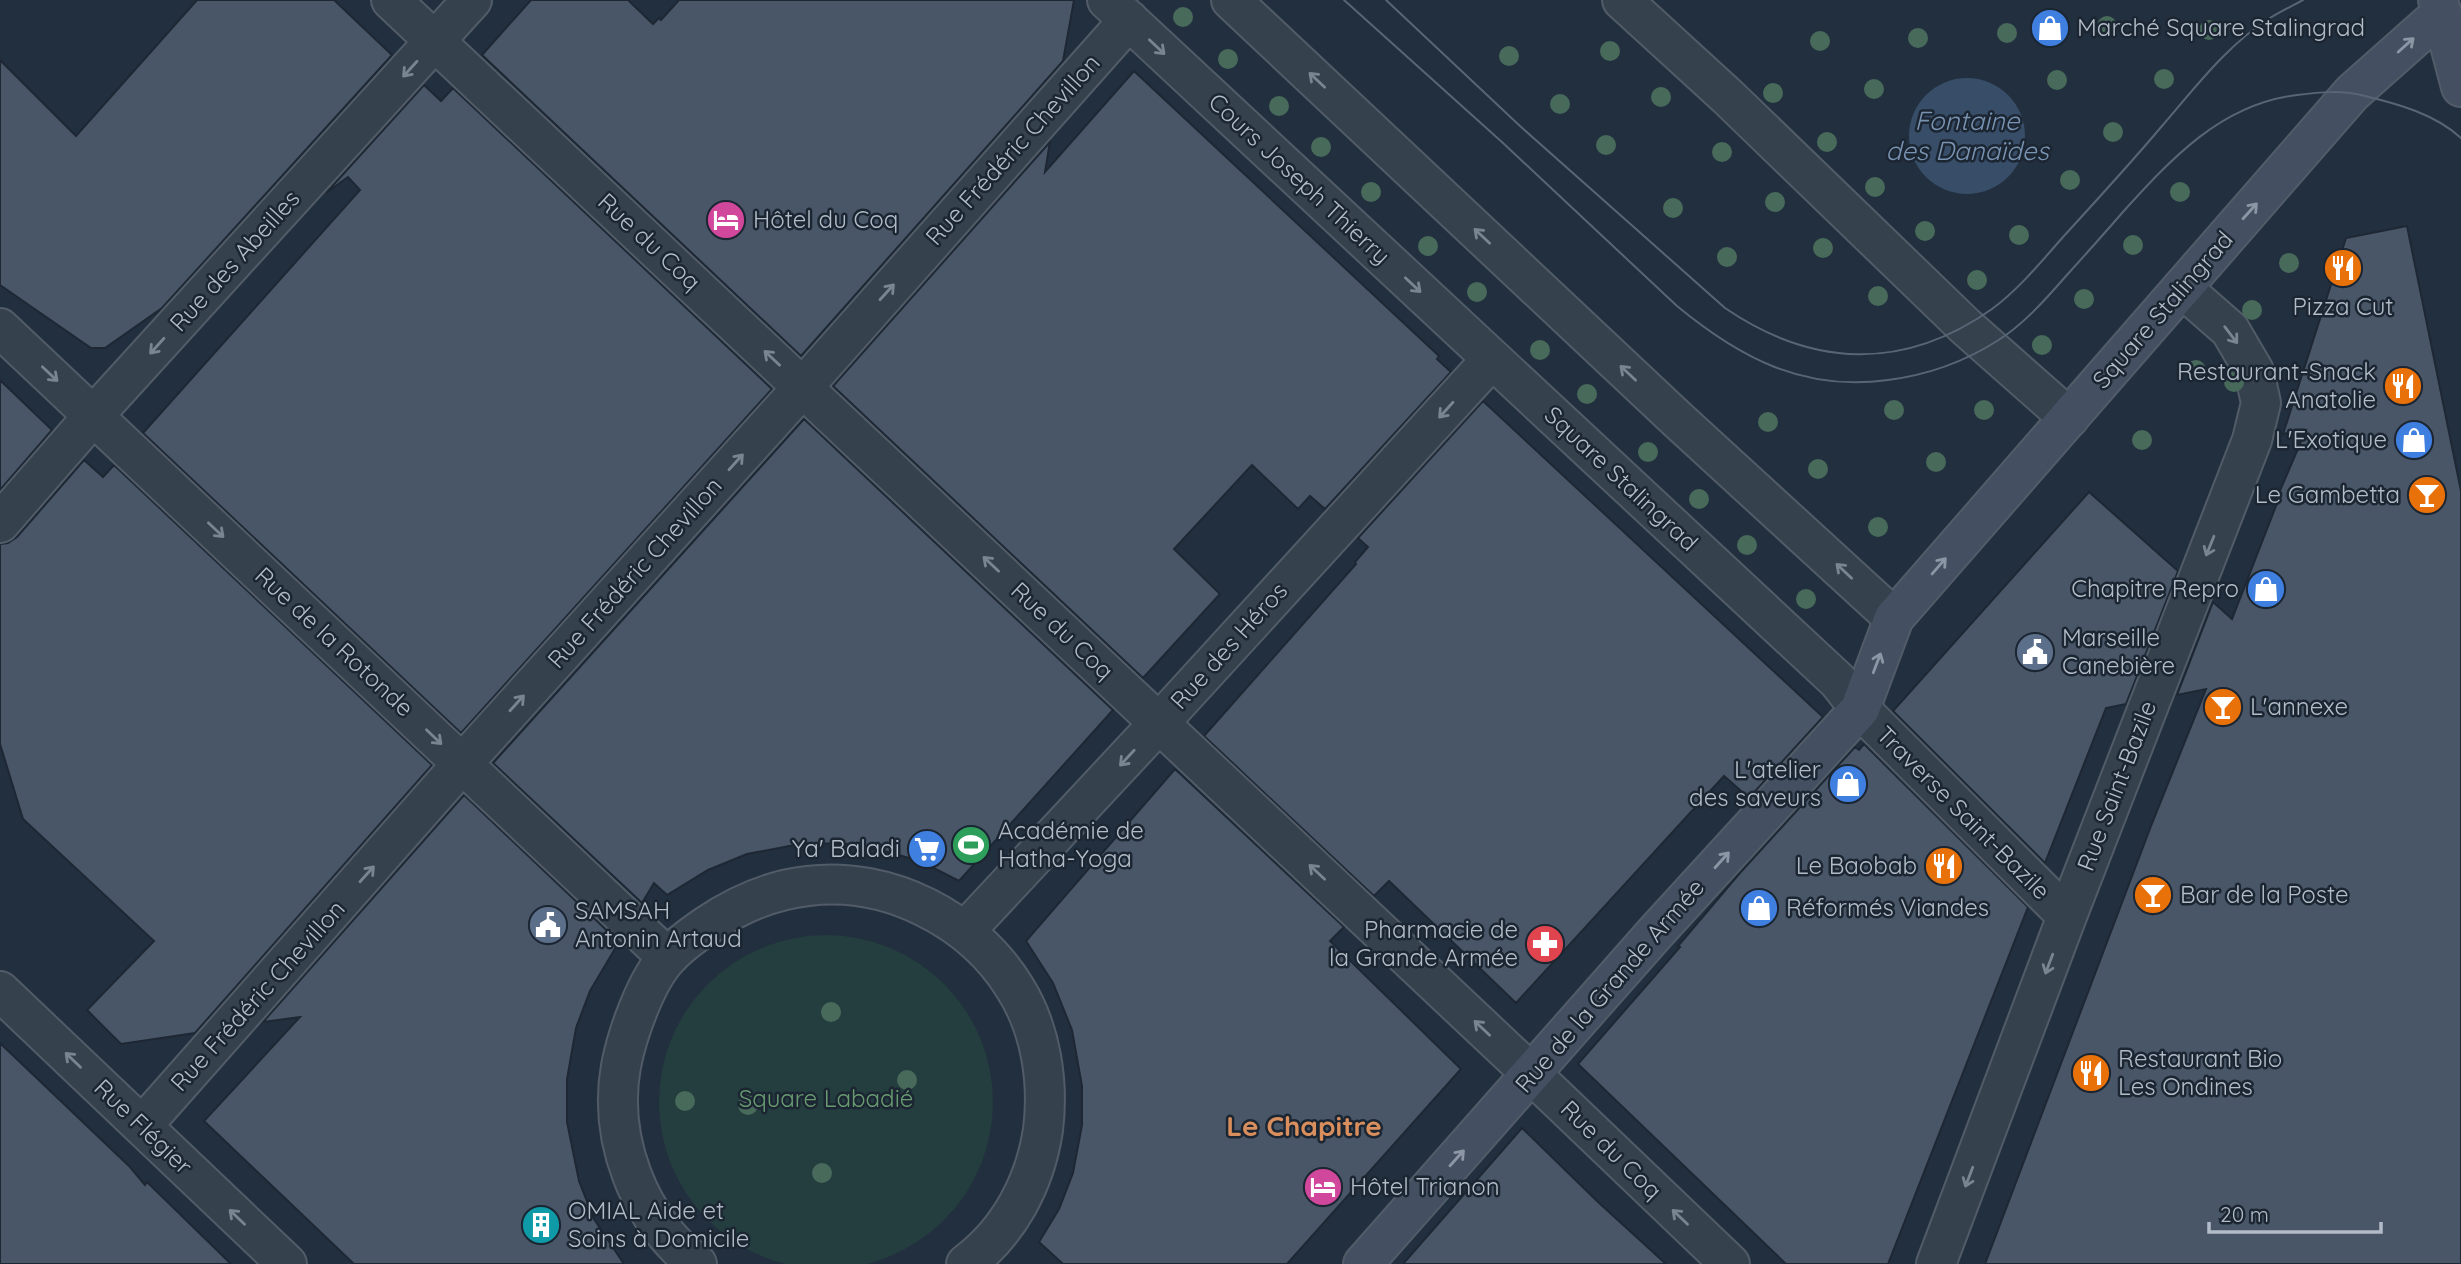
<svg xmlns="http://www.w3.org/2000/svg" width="2461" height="1264" viewBox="0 0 2461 1264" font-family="Quicksand,sans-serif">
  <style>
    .green { fill: #243d3f }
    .water { fill: #374d68 }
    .building { fill: #485667; stroke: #1e2834; stroke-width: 2 }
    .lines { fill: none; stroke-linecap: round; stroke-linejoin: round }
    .street-casing { stroke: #525c68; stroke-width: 42 }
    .secondary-casing { stroke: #525c68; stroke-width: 42 }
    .street { stroke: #36414e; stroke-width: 38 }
    .secondary { stroke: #445061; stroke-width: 38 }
    .tram { stroke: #586575; stroke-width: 2 }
    .tree { fill: #486a5b }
    .oneway { stroke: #8c96a5 }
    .oneway2 { stroke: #7a8592 }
    .labels { text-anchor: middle; stroke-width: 5; stroke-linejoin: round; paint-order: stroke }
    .poi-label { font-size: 24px; fill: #b2bcc9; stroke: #1c2632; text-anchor: start }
    .street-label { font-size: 24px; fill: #b2bcc9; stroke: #1c2632 }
    .park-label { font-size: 24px; fill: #689b72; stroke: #1c2632 }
    .water-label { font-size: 26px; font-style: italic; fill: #7993b2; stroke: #1c2632 }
    .quarter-label { font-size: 28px; font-weight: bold; fill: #d98e5d; stroke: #1c2632 }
  </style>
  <rect width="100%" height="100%" fill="#222f3e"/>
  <path class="green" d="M659 1102a167 167 0 1 1 334 0a167 167 0 1 1-334 0Z"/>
  <path class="water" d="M1909 136a58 58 0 1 1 116 0a58 58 0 1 1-116 0Z"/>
  <path class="building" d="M197,0h137l58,55 -230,253 -57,40h-14l-91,-63v-225l76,76z
    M531,0h97l25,24 6,-6 2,2 18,-20h395l-11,61 -262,295 -319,-301z
    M1134,71l305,285 -2,3 14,13 -126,137 -15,-13 -12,13 -46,-44 -78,84 46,45 -77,84 -310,-292 217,-244 -5,30z
    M424,85l17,16 12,-13 319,301 -311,344 -318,-300 217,-243 -12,-13 -22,16z
    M2407,226l54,265v773h-476l166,-438 55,-137 -29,6 36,-93 19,17 49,-126h-2l27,-63 -23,4 63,-196z
    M0,380l52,50 -52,60z
    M1483,401l340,316 -74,81 -25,-22 -208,227 -127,-122 -15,15 -170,-160 152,-172 -1,-2 13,-15 -10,-9z
    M804,419l309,291 -154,171 -37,-19 -33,-10 -39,-8 -45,-1 -58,11 -39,16 -41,25 -13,-12 -12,20 -149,-140z
    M84,460l19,17 11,-12 318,300 -237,268 -74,11 -34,-34 67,-69 -131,-122 -23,-75v-200l8,-1 9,-6z
    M2089,492l89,79 -52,133 -20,4 -61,155 -152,-152z
    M1864,744l164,163 -140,357h-102l-208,-200 102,-117 -2,-1 61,-72 116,-127 4,3z
    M1175,769l169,158 -14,14 131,128 -174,195h-224l-24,-22 20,-33 14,-36 9,-48v-39l-10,-56 -19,-47 -27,-42z
    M464,795l155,147 -29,49 -14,37 -9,51v43l12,59 15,38 30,45h-270l-150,-143 96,-104 -37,5z
    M0,1043l130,124 15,18 2,-3 84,82h-231z
    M1522,1128l76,74 68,62h-263z"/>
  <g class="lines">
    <g class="street-casing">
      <path id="street" d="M391,0l1131,1065 208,199
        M1107,0l731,681 22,28 207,207
        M1231,0l447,420 216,198
        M1622,0l106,97 237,229 104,92
        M0,328l667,629
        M0,523l94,-108 378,-415
        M965,931l194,-208 333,-364
        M0,991l287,273
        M142,1126l320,-362 341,-377 326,-367
        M697,1264c-59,-45 -89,-126 -76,-198 6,-31 25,-87 48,-110 10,-11 24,-21 37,-30 31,-21 64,-36 102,-40 80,-10 165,33 207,102 26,41 34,94 28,142 -8,53 -34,102 -77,134
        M1936,1264l131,-348 185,-476 9,-37 -7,-32 -24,-41 -48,-42"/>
    </g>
    <g class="secondary-casing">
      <path id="secondary" d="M2438,0l23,87
        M1363,1264l293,-332 204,-223 34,-91 458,-525 90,-80"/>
    </g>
    <use href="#street" class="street"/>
    <use href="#secondary" class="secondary"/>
    <path class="tram" d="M1344,0l159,143 174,163c63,52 127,86 211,74 39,-5 76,-18 109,-39 26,-16 49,-42 69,-65 19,-21 38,-42 56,-63 49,-54 99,-109 175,-118 23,-3 45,-5 68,1 33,8 70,18 96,42
      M1386,0l134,126 205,182c88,60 179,63 267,1 27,-20 49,-47 71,-72 33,-36 67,-73 99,-111 32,-37 66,-82 108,-108 11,-7 22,-12 33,-18"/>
  </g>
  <g class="tree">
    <circle cx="1183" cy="17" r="10"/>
    <circle cx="2107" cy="26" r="10"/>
    <circle cx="2209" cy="30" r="10"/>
    <circle cx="2007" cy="33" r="10"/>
    <circle cx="1918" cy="38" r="10"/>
    <circle cx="1820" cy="41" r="10"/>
    <circle cx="1610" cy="51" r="10"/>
    <circle cx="1509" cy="56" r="10"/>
    <circle cx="1228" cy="59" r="10"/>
    <circle cx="2164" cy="79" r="10"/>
    <circle cx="2057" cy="80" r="10"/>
    <circle cx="1874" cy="89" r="10"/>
    <circle cx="1773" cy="93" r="10"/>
    <circle cx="1661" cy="97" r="10"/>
    <circle cx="1560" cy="104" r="10"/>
    <circle cx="1279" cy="106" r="10"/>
    <circle cx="2113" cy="132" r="10"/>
    <circle cx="1827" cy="142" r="10"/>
    <circle cx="1606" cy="145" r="10"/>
    <circle cx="1321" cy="147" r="10"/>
    <circle cx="1722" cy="152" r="10"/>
    <circle cx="2070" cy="180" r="10"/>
    <circle cx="1875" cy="187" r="10"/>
    <circle cx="1371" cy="192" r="10"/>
    <circle cx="2180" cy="192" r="10"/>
    <circle cx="1775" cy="202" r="10"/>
    <circle cx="1673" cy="208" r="10"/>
    <circle cx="1925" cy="231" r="10"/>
    <circle cx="2019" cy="235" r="10"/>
    <circle cx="2133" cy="245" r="10"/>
    <circle cx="1428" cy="246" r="10"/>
    <circle cx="1823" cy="248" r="10"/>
    <circle cx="1727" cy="257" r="10"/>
    <circle cx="2289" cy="263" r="10"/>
    <circle cx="1977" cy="280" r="10"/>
    <circle cx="1477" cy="292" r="10"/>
    <circle cx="1878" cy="296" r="10"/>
    <circle cx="2084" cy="299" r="10"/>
    <circle cx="2252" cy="310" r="10"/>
    <circle cx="2042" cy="345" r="10"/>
    <circle cx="1540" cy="350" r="10"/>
    <circle cx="2196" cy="370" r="10"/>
    <circle cx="2234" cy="382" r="10"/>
    <circle cx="1587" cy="394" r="10"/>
    <circle cx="1894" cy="410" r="10"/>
    <circle cx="1984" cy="410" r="10"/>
    <circle cx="1768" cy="422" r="10"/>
    <circle cx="2142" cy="440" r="10"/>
    <circle cx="1648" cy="452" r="10"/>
    <circle cx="1936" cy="462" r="10"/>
    <circle cx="1818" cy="469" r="10"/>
    <circle cx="1699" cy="499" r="10"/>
    <circle cx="1878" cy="527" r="10"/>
    <circle cx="1747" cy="545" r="10"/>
    <circle cx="1806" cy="599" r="10"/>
    <circle cx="831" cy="1012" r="10"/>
    <circle cx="907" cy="1080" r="10"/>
    <circle cx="685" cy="1101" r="10"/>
    <circle cx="748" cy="1105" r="10"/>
    <circle cx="822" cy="1173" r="10"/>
  </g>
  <defs><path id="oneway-shaft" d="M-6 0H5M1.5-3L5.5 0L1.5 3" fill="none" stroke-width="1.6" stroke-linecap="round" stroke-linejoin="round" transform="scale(1.75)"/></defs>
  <g class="oneway">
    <use href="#oneway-shaft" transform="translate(2406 45) rotate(-42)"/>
    <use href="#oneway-shaft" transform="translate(2250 211) rotate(-48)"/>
    <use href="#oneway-shaft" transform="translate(1939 566) rotate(-49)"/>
    <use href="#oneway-shaft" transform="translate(1877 663) rotate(-69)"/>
    <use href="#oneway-shaft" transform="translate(1722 860) rotate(-48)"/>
    <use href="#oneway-shaft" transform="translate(1457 1158) rotate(-48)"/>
  </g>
  <g class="oneway2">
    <use href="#oneway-shaft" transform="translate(1157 47) rotate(43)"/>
    <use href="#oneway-shaft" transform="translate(410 69) rotate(132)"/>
    <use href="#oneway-shaft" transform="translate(1317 80) rotate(-137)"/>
    <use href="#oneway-shaft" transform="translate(1482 236) rotate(-137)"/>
    <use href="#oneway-shaft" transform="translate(1413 285) rotate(43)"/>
    <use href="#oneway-shaft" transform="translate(887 292) rotate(-48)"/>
    <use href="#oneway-shaft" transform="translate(2231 335) rotate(53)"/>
    <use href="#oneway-shaft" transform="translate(157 346) rotate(132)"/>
    <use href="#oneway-shaft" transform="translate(772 358) rotate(-137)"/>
    <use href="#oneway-shaft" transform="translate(1628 373) rotate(-137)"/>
    <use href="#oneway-shaft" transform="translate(50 374) rotate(43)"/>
    <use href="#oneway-shaft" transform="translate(1446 410) rotate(132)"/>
    <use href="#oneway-shaft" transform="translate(736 462) rotate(-48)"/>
    <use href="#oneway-shaft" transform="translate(216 530) rotate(43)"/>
    <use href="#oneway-shaft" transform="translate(2210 546) rotate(112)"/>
    <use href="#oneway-shaft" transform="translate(991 564) rotate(-137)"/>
    <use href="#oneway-shaft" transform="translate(1844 571) rotate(-137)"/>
    <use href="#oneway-shaft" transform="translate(517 703) rotate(-48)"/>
    <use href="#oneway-shaft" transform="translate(434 737) rotate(44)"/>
    <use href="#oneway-shaft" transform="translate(1127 758) rotate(133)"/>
    <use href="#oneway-shaft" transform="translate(1317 872) rotate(-137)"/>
    <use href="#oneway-shaft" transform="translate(367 874) rotate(-48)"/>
    <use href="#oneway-shaft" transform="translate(2049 964) rotate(111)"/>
    <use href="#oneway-shaft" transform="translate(1482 1028) rotate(-137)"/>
    <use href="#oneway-shaft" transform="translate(73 1060) rotate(-136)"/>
    <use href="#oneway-shaft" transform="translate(1969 1177) rotate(111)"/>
    <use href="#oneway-shaft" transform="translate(237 1217) rotate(-136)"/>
    <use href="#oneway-shaft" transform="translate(1680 1217) rotate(-136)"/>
  </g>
  <defs>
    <g id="shop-disc" transform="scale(2.0125)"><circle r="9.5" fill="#3f7fe0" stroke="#1c2632"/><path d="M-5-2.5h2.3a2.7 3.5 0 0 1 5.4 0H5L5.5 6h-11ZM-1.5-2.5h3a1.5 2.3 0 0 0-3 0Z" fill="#fff"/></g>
    <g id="hotel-disc" transform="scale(2.0125)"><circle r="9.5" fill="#d1479c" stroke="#1c2632"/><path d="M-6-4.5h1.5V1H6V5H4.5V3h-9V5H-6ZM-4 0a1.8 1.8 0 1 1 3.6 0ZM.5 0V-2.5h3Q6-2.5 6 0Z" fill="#fff"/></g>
    <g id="restaurant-disc" transform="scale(2.0125)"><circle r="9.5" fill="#e8710a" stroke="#1c2632"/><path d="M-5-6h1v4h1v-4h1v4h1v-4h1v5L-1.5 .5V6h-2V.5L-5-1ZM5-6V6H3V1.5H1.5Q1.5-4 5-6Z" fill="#fff"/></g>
    <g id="bar-disc" transform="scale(2.0125)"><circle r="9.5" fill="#e8710a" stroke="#1c2632"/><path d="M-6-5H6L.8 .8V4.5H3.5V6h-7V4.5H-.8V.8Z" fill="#fff"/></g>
    <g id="civic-disc" transform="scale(2.0125)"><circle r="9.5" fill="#5c6f8a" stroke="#1c2632"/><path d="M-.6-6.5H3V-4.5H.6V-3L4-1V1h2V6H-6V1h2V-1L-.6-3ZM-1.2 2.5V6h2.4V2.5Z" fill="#fff"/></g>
    <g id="stadium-disc" transform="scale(2.0125)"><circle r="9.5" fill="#2e9e5b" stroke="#1c2632"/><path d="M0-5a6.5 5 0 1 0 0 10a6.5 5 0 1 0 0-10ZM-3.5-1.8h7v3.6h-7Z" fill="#fff"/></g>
    <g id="supermarket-disc" transform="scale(2.0125)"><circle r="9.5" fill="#3f7fe0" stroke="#1c2632"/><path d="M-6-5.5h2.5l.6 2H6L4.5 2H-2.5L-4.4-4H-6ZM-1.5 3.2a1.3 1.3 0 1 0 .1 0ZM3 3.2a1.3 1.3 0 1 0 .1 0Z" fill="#fff"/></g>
    <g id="pharmacy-disc" transform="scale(2.0125)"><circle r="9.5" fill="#e0444e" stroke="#1c2632"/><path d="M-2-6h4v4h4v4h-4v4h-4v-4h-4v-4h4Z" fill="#fff"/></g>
    <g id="building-disc" transform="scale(2.0125)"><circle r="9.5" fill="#0f9aa8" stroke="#1c2632"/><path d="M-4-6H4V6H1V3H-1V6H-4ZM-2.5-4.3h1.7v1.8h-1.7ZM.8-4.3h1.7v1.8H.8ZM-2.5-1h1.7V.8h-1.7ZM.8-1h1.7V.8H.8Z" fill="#fff"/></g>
  </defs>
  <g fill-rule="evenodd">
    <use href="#shop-disc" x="2050" y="28"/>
    <use href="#hotel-disc" x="726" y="220"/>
    <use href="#restaurant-disc" x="2343" y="268"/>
    <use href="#restaurant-disc" x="2403" y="386"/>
    <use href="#shop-disc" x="2414" y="440"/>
    <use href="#bar-disc" x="2427" y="495"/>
    <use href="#shop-disc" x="2266" y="589"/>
    <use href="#civic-disc" x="2035" y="652"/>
    <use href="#bar-disc" x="2223" y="707"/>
    <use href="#shop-disc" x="1848" y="784"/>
    <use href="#stadium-disc" x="971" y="845"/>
    <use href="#supermarket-disc" x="927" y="849"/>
    <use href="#restaurant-disc" x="1944" y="866"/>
    <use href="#bar-disc" x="2153" y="895"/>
    <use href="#shop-disc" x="1759" y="908"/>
    <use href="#civic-disc" x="548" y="925"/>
    <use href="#pharmacy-disc" x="1545" y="944"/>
    <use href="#restaurant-disc" x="2091" y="1073"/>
    <use href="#hotel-disc" x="1323" y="1187"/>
    <use href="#building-disc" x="541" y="1225"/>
  </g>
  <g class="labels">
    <g class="poi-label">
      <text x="2077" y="36">Marché Square Stalingrad</text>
      <text x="753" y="228">Hôtel du Coq</text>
      <text x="2343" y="315" text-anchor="middle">Pizza Cut</text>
      <text x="2376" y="380" text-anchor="end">Restaurant-Snack<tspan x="2376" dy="28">Anatolie</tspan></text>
      <text x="2387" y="448" text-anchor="end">L'Exotique</text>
      <text x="2400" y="503" text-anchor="end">Le Gambetta</text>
      <text x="2239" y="597" text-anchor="end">Chapitre Repro</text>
      <text x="2062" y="646">Marseille<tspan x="2062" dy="28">Canebière</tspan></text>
      <text x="2250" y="715">L'annexe</text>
      <text x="1821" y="778" text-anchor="end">L'atelier<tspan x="1821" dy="28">des saveurs</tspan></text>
      <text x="998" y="839">Académie de<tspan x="998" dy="28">Hatha-Yoga</tspan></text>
      <text x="900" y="857" text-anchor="end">Ya' Baladi</text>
      <text x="1917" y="874" text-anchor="end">Le Baobab</text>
      <text x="2180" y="903">Bar de la Poste</text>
      <text x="1786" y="916">Réformés Viandes</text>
      <text x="575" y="919">SAMSAH<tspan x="575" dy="28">Antonin Artaud</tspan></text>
      <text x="1518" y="938" text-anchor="end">Pharmacie de<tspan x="1518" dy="28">la Grande Armée</tspan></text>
      <text x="2118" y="1067">Restaurant Bio<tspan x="2118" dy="28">Les Ondines</tspan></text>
      <text x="1350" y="1195">Hôtel Trianon</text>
      <text x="568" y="1219">OMIAL Aide et<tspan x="568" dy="28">Soins à Domicile</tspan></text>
    </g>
    <g class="street-label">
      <text transform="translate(1013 150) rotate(-48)" y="8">Rue Frédéric Chevillon</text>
      <text transform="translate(1299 179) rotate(43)" y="8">Cours Joseph Thierry</text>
      <text transform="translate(649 242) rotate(43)" y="8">Rue du Coq</text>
      <text transform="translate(235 261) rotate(-48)" y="8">Rue des Abeilles</text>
      <text transform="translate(2163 310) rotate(-49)" y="8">Square Stalingrad</text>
      <text transform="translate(1621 479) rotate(43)" y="8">Square Stalingrad</text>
      <text transform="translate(635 573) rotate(-48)" y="8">Rue Frédéric Chevillon</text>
      <text transform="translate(1062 631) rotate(43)" y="8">Rue du Coq</text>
      <text transform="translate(334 642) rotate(43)" y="8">Rue de la Rotonde</text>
      <text transform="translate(1229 646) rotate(-48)" y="8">Rue des Héros</text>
      <text transform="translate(2117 786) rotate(-69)" y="8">Rue Saint-Bazile</text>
      <text transform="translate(1963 813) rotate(45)" y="8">Traverse Saint-Bazile</text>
      <text transform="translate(1610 986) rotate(-49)" y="8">Rue de la Grande Armée</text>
      <text transform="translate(258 996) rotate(-48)" y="8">Rue Frédéric Chevillon</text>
      <text transform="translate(143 1127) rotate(44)" y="8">Rue Flégier</text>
      <text transform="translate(1611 1150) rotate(44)" y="8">Rue du Coq</text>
    </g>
    <g class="park-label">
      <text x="826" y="1107">Square Labadié</text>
    </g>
    <g class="water-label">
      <text x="1967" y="130">Fontaine<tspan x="1967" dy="30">des Danaïdes</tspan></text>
    </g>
    <g class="quarter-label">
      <text x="1304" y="1136">Le Chapitre</text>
    </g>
  </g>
  <path d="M2209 1222v10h172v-10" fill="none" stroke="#b2bcc9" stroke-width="3.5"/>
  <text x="2220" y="1222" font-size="21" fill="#b2bcc9" stroke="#1c2632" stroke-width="5" paint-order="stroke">20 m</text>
</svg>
